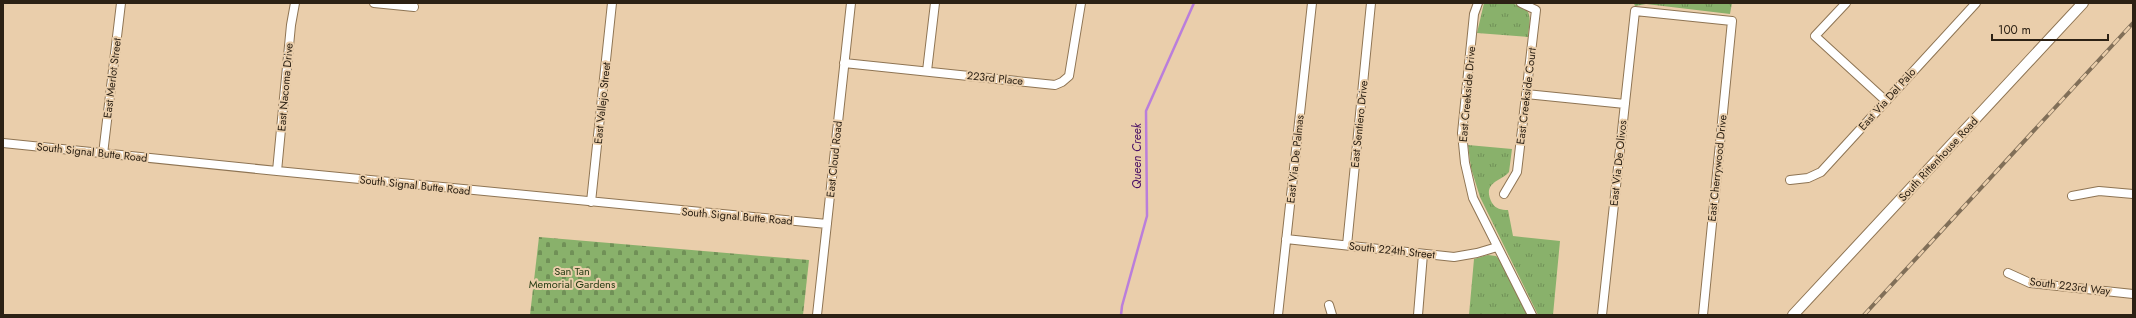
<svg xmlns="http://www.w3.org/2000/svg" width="2136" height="318" viewBox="0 0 2136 318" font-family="Jost,sans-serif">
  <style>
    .cemetery { fill: url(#cemetery-stones) }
    .park { fill: url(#park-tufts) }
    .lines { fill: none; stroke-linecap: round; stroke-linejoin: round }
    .stream { stroke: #ba7edb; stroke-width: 2.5 }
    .minor-casing { stroke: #8e7453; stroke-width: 10 }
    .major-casing { stroke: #8e7453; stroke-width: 12 }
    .minor { stroke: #fff; stroke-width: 8 }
    .major { stroke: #fff; stroke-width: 10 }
    .rail-casing { stroke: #816f58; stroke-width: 4 }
    .rail { stroke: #eaceab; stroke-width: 2.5; stroke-dasharray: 8; stroke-linecap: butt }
    .labels { text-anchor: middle; stroke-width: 4; stroke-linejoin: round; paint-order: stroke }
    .street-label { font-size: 11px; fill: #2c2114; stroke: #eaceab }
    .park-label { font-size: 11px; fill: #293e16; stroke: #eaceab }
    .water-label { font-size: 12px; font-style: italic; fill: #4b1165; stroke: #eaceab }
  </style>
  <defs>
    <pattern id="cemetery-stones" width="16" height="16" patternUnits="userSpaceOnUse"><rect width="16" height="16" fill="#89b16b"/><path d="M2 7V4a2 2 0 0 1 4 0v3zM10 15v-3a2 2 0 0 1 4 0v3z" fill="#709057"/></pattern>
    <pattern id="park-tufts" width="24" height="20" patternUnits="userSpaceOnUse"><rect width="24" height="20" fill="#89b16b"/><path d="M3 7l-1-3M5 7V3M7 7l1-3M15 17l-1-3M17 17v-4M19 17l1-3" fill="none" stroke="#709057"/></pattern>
  </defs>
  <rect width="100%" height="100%" fill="#eaceab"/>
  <path class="cemetery" d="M539,237l270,23 -6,55h-273z"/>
  <path class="park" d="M1484,3c11,0 42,-3 45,12 2,7 -1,16 -1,22l-51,-4z
    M1634,3h98l-2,11 -84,-10 -11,2z
    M1468,145l44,4 -3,23c-7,9 -28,10 -17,31 4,6 9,7 16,7l5,26 47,5 -7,74h-15l-58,-118 -9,-29z
    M1488,255l8,1 3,3 28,56h-58l5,-56z"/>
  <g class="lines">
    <path class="stream" d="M1121,315l1,-9 25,-90 -1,-105 48,-108"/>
    <g class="minor-casing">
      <path id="minor" d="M374,3l40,4
        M1478,3l-4,11 -12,119 3,30 8,35 59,117
        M1846,3l-31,33 71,65
        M844,63l211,22 7,-3 7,-6 12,-73
        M927,71l8,-68
        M1526,94l99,10
        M3,143l274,28 550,53
        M103,154l18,-151
        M277,171l14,-146 4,-22
        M1790,180l18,-2 13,-6 155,-169
        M1504,194l13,-22 19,-162 -15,-7
        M2072,196l27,-5 34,3
        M591,202l21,-199
        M1286,239l168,18 23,-4 20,-6
        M1347,245l24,-242
        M2008,273l22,10 103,11
        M1329,305l3,10
        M817,315l34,-312
        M1278,315l34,-312
        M1418,315l5,-61
        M1602,315l33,-304 97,10 -29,294"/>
    </g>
    <g class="major-casing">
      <path id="major" d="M1793,315l290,-312"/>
    </g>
    <use href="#minor" class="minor"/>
    <use href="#major" class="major"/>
    <g class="rail-casing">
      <path id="rail" d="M1864,315l269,-292"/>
    </g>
    <use href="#rail" class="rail"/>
  </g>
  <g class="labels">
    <g class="street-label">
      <text transform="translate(112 78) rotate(-83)" y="4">East Merlot Street</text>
      <text transform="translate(995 78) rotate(6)" y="4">223rd Place</text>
      <text transform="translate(285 87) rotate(-85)" y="4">East Nacoma Drive</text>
      <text transform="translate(1467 94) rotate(-85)" y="4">East Creekside Drive</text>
      <text transform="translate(1526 96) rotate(-83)" y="4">East Creekside Court</text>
      <text transform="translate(1887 99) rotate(-48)" y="4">East Via Del Palo</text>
      <text transform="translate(602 103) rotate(-84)" y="4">East Vallejo Street</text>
      <text transform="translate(1359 124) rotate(-84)" y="4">East Sentiero Drive</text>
      <text transform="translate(92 152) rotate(6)" y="4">South Signal Butte Road</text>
      <text transform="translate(834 159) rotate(-84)" y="4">East Cloud Road</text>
      <text transform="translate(1295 159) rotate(-84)" y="4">East Via De Palmas</text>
      <text transform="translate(1938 159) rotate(-47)" y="4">South Rittenhouse Road</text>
      <text transform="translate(1618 163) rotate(-84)" y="4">East Via De Olivos</text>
      <text transform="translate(1717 168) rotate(-84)" y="4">East Cherrywood Drive</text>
      <text transform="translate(415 185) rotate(6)" y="4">South Signal Butte Road</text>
      <text transform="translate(737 216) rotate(5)" y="4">South Signal Butte Road</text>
      <text transform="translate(1392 250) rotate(6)" y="4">South 224th Street</text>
      <text transform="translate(2070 286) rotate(7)" y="4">South 223rd Way</text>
    </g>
    <g class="park-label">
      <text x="572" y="275">San Tan<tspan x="572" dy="13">Memorial Gardens</tspan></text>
    </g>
    <g class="water-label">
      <text transform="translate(1137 156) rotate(-90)" y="4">Queen Creek</text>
    </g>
  </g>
  <rect width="2136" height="318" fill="none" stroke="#2c2114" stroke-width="8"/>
  <path d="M1992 34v6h116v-6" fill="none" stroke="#2c2114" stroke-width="2"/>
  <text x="1998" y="34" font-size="12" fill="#2c2114" stroke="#eaceab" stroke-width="3" paint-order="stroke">100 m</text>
</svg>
